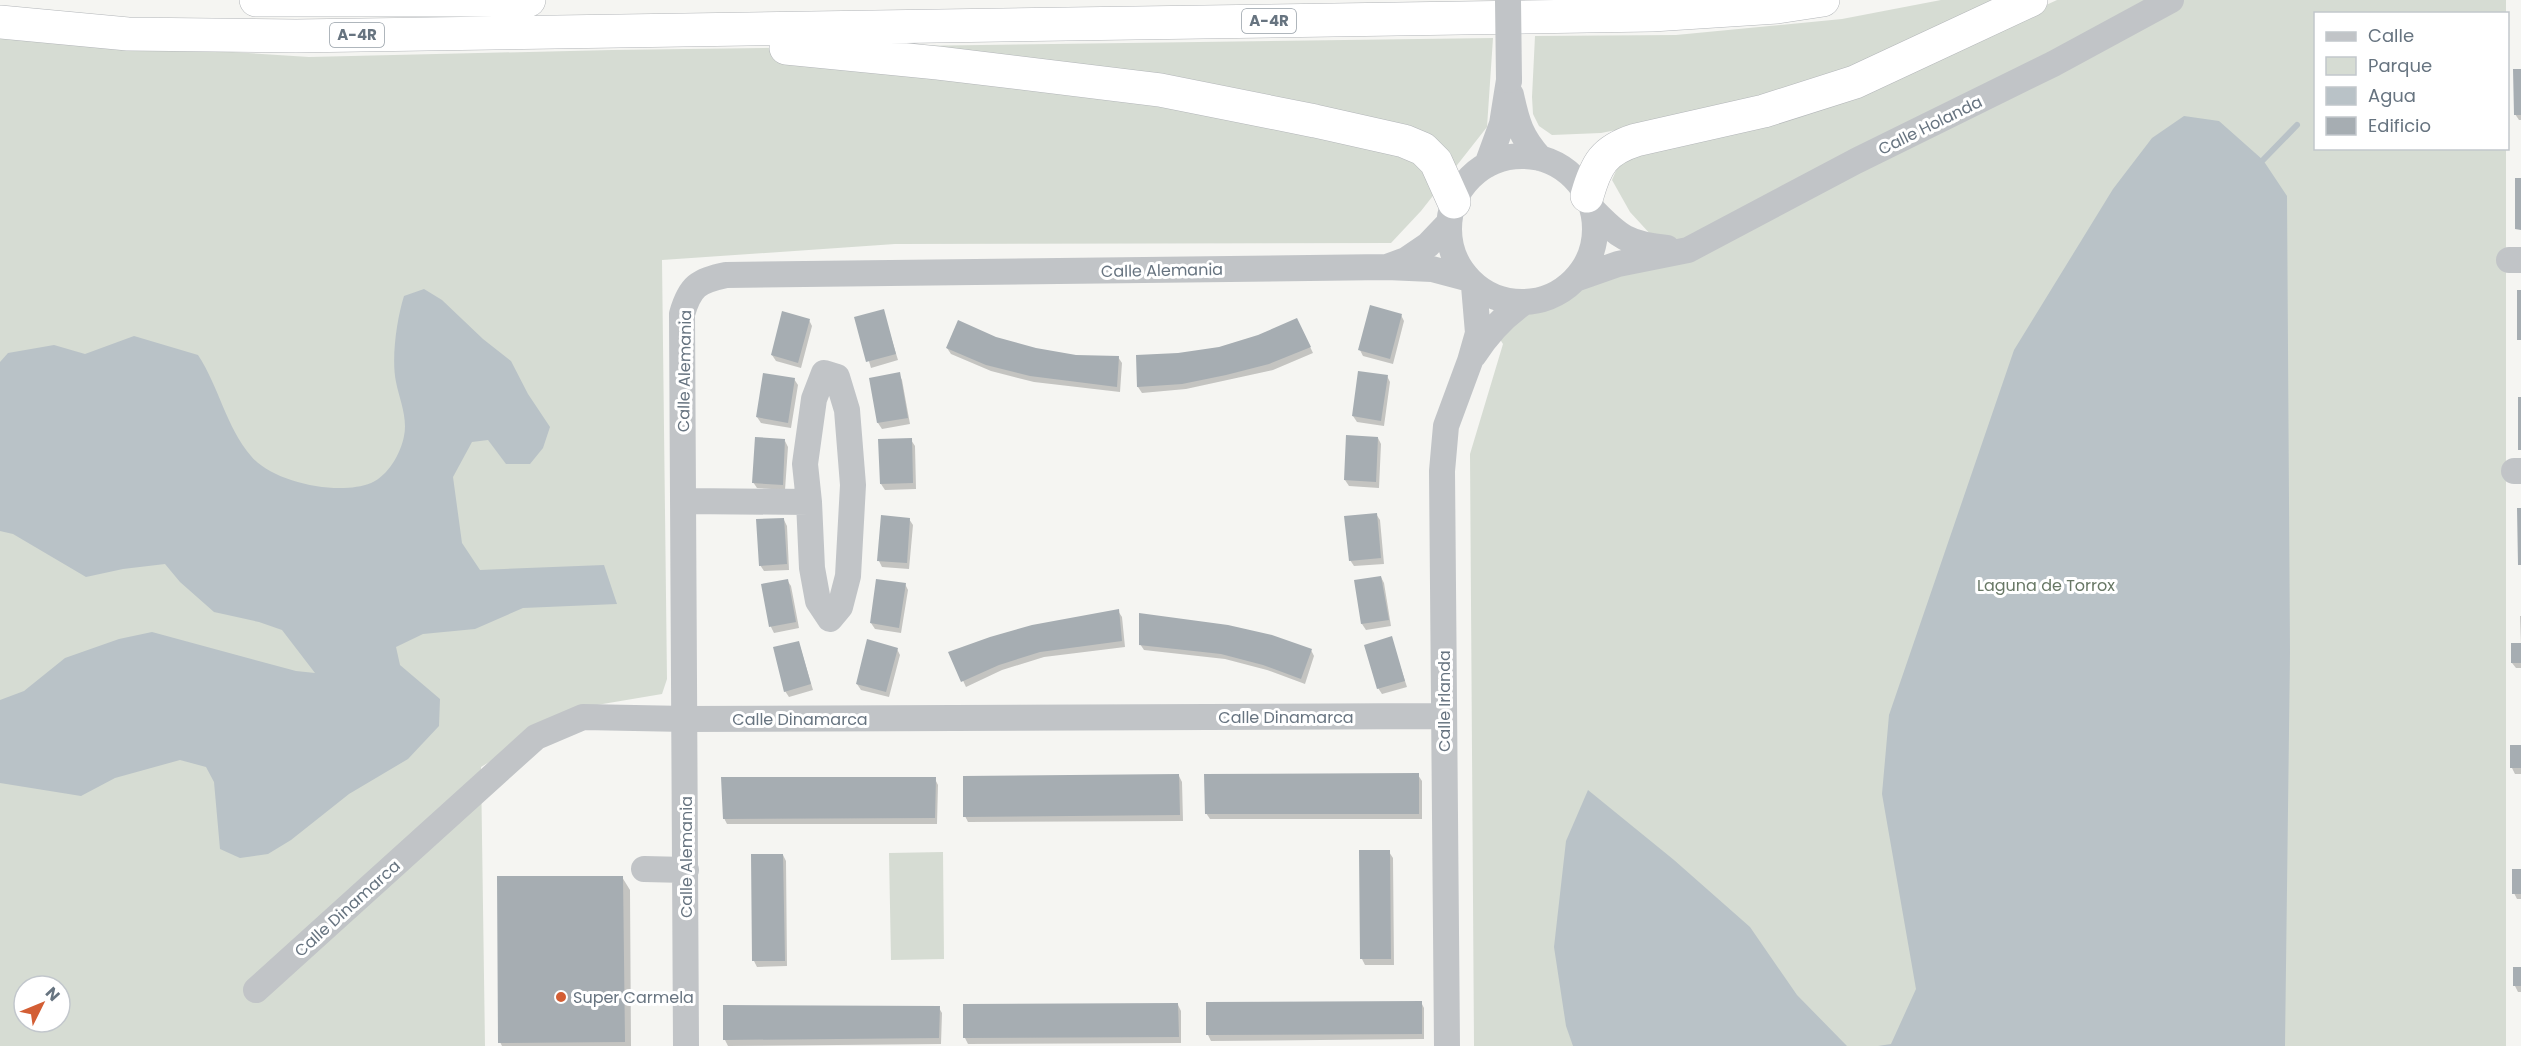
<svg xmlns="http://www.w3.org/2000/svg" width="2521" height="1046" viewBox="0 0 2521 1046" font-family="Poppins,sans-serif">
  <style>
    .green { fill: #d6dcd3; fill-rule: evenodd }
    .water { fill: #b9c2c7 }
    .shadow { fill: #0003 }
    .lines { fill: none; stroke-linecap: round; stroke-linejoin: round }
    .stream { stroke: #b9c2c7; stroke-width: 6 }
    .building { fill: #a6adb2 }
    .highway-casing { stroke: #b3b6b9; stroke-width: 34 }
    .minor { stroke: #c1c4c7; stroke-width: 26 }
    .highway { stroke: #fff; stroke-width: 33 }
    .minor-bridge { stroke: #c1c4c7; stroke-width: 26 }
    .poi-dot { fill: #d35e34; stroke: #fff; stroke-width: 2 }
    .labels { text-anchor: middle; stroke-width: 6; stroke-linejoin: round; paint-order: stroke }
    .shield { fill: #fff; stroke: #959ea6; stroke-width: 1.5 }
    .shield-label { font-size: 15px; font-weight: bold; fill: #677480 }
    .street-label { font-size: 16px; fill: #677480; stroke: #fff }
    .park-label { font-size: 16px; fill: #687865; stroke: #fff }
    .poi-label { font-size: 16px; fill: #677480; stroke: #fff; text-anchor: start }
  </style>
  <rect width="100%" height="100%" fill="#f5f5f2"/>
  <path class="green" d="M1941,0h68l-144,64 -152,47 -112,22 -49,2 -13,-9 -6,-12 -1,-17 3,-61 141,-1 166,-16z
    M2057,0h449v13l-190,1v134l190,1v897h-1032l-4,-592 33,-110 -11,-17 25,-19 38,-17 34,-12 63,-43 -22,-24 -18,-32 10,-23 245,-69z
    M0,37l309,20 303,-7 881,-12 -6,89 -66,84 -30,32 -496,1 -233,16 5,419 -5,15 -83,14 -98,59 4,279h-485zM24,986h36v36h-36z
    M943,852l1,107 -53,1 -2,-107z"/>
  <path class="water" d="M2184,116l35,5 44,39 24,36 3,456 -5,394h-407l13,-2 25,-55 -34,-195 7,-79 125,-365 99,-161 39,-51z
    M424,289l18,11 41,39 28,22 17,33 22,33 -7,21 -13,16h-24l-18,-24 -16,2 -19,35 9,66 18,27 124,-5 13,39 -94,4 -48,21 -52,5 -27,13 4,18 40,34 -1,27 -31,33 -59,35 -58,46 -23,14 -28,4 -20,-9 -6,-67 -8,-15 -26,-7 -65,18 -34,18 -81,-13v-83l24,-9 41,-33 54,-19 33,-7 144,39 19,2 -33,-43 -23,-8 -45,-10 -34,-30 -15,-18 -42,5 -37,8 -73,-43 -13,-3v-169l8,-9 46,-8 31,9 49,-18 64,19c21,32 28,72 53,101 22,27 88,40 120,27 17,-7 30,-30 33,-47 4,-18 -5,-38 -8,-54 -5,-24 1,-64 8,-86z
    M1588,790l86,70 76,67 47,68 50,51h-274l-7,-20 -12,-79 12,-106z"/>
  <path class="shadow" d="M2521,71v49h-2l-4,-6z
    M883,311l15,49 -27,8 -15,-50z
    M1401,315l3,6 -11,43 -30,-8 -3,-6z
    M809,320l3,6 -11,42 -25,-7 -4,-6z
    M1300,326l13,27 -40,17 -87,19 -44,4 -4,-6v-31l40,-1 41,-7z
    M996,339l40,10 40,8h42l4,6 -2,29 -86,-10 -43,-11 -40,-17 -4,-6z
    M899,374l3,6 8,44 -28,5 -4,-6 -8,-44z
    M1387,376l3,6 -6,44 -27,-4 -4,-6z
    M794,379l4,6 -7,43 -30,-5 -4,-6z
    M1378,438l3,6 -2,44 -30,-2 -4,-6z
    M911,440l4,6 1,43 -31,1 -4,-6z
    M785,441l3,6 -3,43 -28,-2 -4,-6z
    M1376,514l4,6 4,44 -30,2 -4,-6z
    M909,519l4,6 -4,44 -27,-2 -3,-6z
    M784,520l3,6 2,44 -25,1 -4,-6z
    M1381,577l3,6 7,43 -25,4 -4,-6 -7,-43z
    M787,580l4,6 8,42 -25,5 -3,-6 -9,-42z
    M905,584l3,6 -7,43 -26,-4 -4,-6z
    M1118,611l4,6 3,30 -81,10 -42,13 -36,17 -16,-34z
    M2520,616h1v52h-5l-4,-5 9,-19z
    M1391,638l16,49 -25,7 -4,-6z
    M799,643l14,47 -24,7 -4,-6z
    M1140,644l171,6 3,6 -9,28 -38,-14 -42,-11 -81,-9z
    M897,649l3,6 -11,42 -28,-7 -4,-6z
    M2511,747h10v27h-6l-3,-6z
    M1418,775l4,6v38h-212l-4,-6z
    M1179,776l3,6 1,39 -215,1 -3,-6z
    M935,779l3,6 -1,39h-210l-3,-6z
    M1389,852l4,6 1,107h-29l-3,-6z
    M783,855l3,6 1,105 -30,1 -3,-6z
    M2521,871v28h-4l-3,-6z
    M622,877l8,13 1,156h-129l-2,-4z
    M2521,968v24h-3l-3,-6z
    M1421,1002l3,6v31l-213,2 -3,-6z
    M1178,1005l3,6v32l-213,1 -3,-6z
    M724,1006l215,2 3,5 -1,31 -213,2 -3,-6z"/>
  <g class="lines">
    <path class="stream" d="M2263,160l34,-35"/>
  </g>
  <path class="building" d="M2513,69h8v46h-7z
    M2515,178h6v52l-6,-1z
    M2517,290h4v50h-4z
    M1370,305l32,9 -12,45 -32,-9z
    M884,309l12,45 -30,8 -12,-45z
    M782,311l28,8 -12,44 -27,-8z
    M1297,318l14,29 -42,17 -43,11 -44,9 -45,3 -1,-32 42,-2 41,-6 39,-12z
    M958,320l38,17 40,11 40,7 43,1 -2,31 -87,-11 -44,-11 -40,-17z
    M1358,371l30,4 -7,46 -29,-5z
    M900,372l8,46 -31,5 -8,-45z
    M763,373l32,5 -7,45 -32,-6z
    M2518,397h3v53h-3z
    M1346,435l32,2 -2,45 -32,-2z
    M755,437l30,2 -2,46 -31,-2z
    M912,438l1,45 -33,1 -2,-45z
    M2517,508h4v57h-3z
    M1377,513l4,45 -32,3 -5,-45z
    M881,515l29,3 -3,45 -30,-2z
    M784,518l3,46 -28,2 -3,-47z
    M1381,576l8,44 -28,4 -7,-44z
    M788,579l8,43 -27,5 -8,-43z
    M876,579l30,4 -7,45 -29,-5z
    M1119,609l3,32 -82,11 -41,13 -38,17 -13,-30 42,-15 42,-12z
    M1139,613l89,12 44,10 40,14 -11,30 -38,-14 -42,-11 -82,-9z
    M1392,636l13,45 -28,8 -13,-44z
    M867,639l31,9 -12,44 -30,-8z
    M799,641l12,43 -27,8 -11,-45z
    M2511,643h10v20h-10z
    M2510,745h11v23h-11z
    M1419,773v41h-214l-1,-40z
    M1179,774l1,41 -217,2v-41z
    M721,777h215l-1,41 -212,1z
    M1359,850h31l1,109h-31z
    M751,854h32l2,107h-33z
    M2512,869h9v25h-9z
    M497,876h126l2,166 -127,1z
    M2513,967h8v19h-8z
    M1422,1001v33l-216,1v-33z
    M1178,1003l1,34 -216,1v-34z
    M723,1005l217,1 -1,32 -216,2z"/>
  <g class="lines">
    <g class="highway-casing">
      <path id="highway" d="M256,0h273
        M0,22l128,12 168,2 1356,-21 125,-8 46,-7
        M786,48l152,15 222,27 155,31 89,20 19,8 13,13 18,40
        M1587,196c9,-32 17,-46 49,-56l128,-29 91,-29 176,-82"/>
    </g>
    <path class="minor" d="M1511,95c6,28 10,42 29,63
      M1449 229a73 73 0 1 1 146 0a73 73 0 1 1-146 0Z
      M1487,165l15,-41 7,-44
      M1593,210c26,27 35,34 74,38
      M2509,260h12
      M1387,267l19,-7 22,-15 21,-22
      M1578,278l40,-14 70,-14 168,-89 197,-97 118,-64
      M1474,355c14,-22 29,-38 49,-52
      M2514,471h7
      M684,501l125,1 -4,-38 9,-65 10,-26 13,4 10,33 6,75 -5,91 -8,31 -10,12 -12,-18 -6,-33 -3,-66
      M644,869l42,1
      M256,990l280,-253 47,-20 103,2 758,-3
      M686,1046l-4,-732c8,-28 16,-33 44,-39l661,-8 45,2 34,9
      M1447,1046l-5,-575 4,-45 24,-65 8,-28 -4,-47"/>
    <use href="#highway" class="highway"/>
    <path class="minor-bridge" d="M1508,0l1,80"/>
  </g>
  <circle class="poi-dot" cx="561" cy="997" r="6"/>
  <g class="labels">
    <g class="shield">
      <rect x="1242" y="9" width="54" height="24" rx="4.5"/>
      <rect x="330" y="23" width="54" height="24" rx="4.5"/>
    </g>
    <g class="shield-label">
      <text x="1269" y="26">A-4R</text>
      <text x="357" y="40">A-4R</text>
    </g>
    <g class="street-label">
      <text transform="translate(1930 125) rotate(-26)" y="6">Calle Holanda</text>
      <text transform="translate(1162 270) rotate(-1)" y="6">Calle Alemania</text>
      <text transform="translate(684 371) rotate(-89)" y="6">Calle Alemania</text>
      <text transform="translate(1444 701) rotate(-90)" y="6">Calle Irlanda</text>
      <text x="1286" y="723">Calle Dinamarca</text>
      <text x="800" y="725">Calle Dinamarca</text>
      <text transform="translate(686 857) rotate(-90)" y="6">Calle Alemania</text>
      <text transform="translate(347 908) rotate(-42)" y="6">Calle Dinamarca</text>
    </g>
    <g class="park-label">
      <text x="2046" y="591">Laguna de Torrox</text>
    </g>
    <g class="poi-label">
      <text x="573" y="1003">Super Carmela</text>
    </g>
  </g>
  <rect x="2314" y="12" width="195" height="138" fill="#ffffff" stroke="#c2c7cc" stroke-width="1.5"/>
  <rect x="2326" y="32" width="30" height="9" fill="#c1c4c7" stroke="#c2c7cc" stroke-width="1.5"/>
  <text x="2368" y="42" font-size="18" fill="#677480">Calle</text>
  <rect x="2326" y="57" width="30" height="18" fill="#d6dcd3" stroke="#c2c7cc" stroke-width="1.5"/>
  <text x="2368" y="72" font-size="18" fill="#677480">Parque</text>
  <rect x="2326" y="87" width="30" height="18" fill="#b9c2c7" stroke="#c2c7cc" stroke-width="1.5"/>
  <text x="2368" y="102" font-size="18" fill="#677480">Agua</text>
  <rect x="2326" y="117" width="30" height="18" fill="#a6adb2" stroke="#c2c7cc" stroke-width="1.5"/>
  <text x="2368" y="132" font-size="18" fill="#677480">Edificio</text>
  <g transform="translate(42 1004) rotate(47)"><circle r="28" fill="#ffffff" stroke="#c2c7cc" stroke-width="1.5"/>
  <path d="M0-4.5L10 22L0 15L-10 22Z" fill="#d35e34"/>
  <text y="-9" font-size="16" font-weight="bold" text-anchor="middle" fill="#677480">N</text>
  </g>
</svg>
